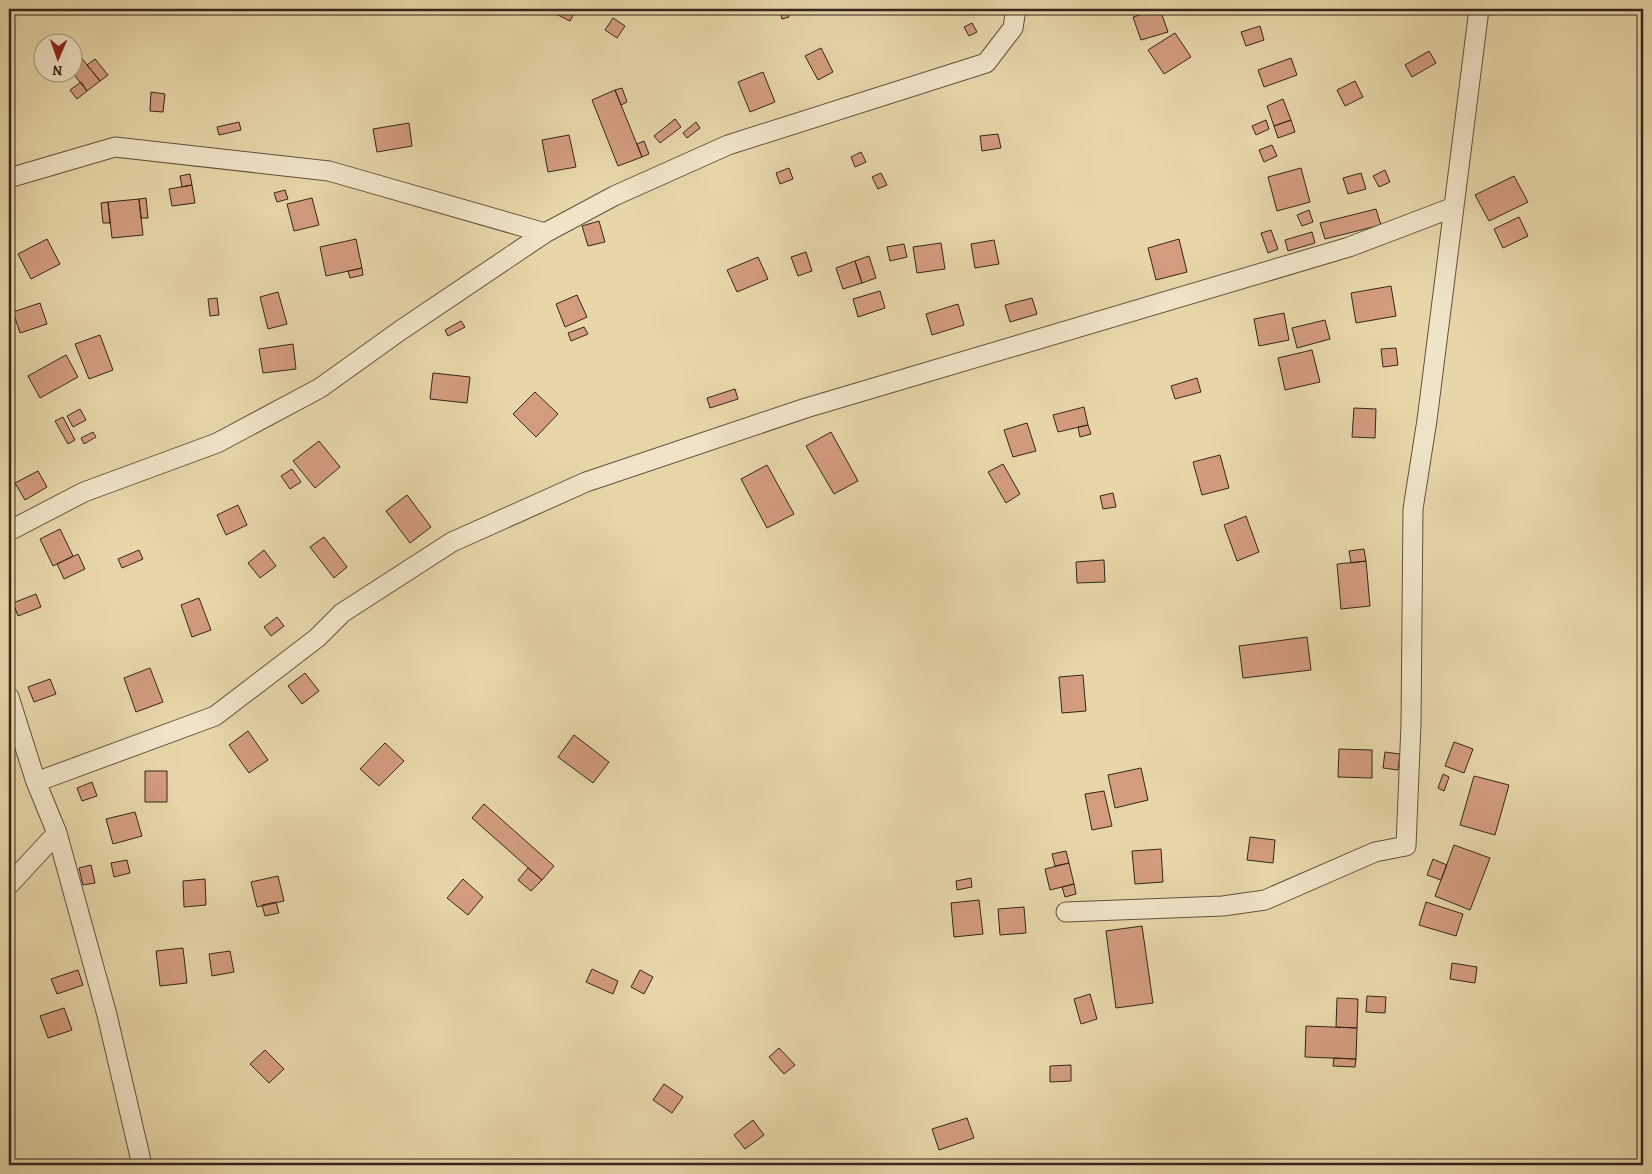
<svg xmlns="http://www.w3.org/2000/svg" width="1652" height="1174" viewBox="0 0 1652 1174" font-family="Alegreya,serif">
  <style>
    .building { fill: #d29c7d; stroke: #35251d }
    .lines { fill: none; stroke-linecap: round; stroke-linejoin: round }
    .minor-casing { stroke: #615140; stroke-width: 21 }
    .minor { stroke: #efe4c6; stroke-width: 19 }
  </style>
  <rect width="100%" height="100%" fill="#e6d6a8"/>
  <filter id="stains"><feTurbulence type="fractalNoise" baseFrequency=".004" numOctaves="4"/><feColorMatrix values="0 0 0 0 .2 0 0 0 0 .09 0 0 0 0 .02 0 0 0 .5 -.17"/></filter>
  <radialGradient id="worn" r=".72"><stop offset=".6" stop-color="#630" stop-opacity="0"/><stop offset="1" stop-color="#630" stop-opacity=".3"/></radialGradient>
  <path class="building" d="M546,9h30l-6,12z
    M779,9h7l3,8 -7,2z
    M1160,9l8,23 -27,8 -8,-23z
    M613,18l12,8 -8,12 -12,-8z
    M972,23l5,9 -8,4 -5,-9z
    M1260,26l4,14 -18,6 -5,-14z
    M1175,33l16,24 -27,17 -16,-24z
    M72,46l28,35 -13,10 -15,-19z
    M821,48l12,24 -15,8 -13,-24z
    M1429,51l7,12 -24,14 -7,-12z
    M1291,58l6,17 -33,12 -6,-17z
    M95,59l13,16 -8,6 -13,-16z
    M763,72l12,30 -25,10 -12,-30z
    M1355,81l8,16 -18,9 -8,-16z
    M81,82l6,9 -10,8 -7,-9z
    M622,88l5,14 -6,3 -6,-15z
    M615,90l27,67 -24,9 -26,-66z
    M151,92l14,2 -2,18 -13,-1z
    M1283,99l8,21 -17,6 -7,-20z
    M675,119l6,8 -21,16 -6,-7z
    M1266,120l3,9 -13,6 -4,-9z
    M1291,120l4,12 -17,6 -4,-12z
    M239,122l2,8 -22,5 -2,-8z
    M696,122l4,6 -13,10 -4,-5z
    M409,123l3,23 -35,6 -4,-23z
    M998,134l3,14 -19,3 -2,-15z
    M569,135l7,32 -28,5 -6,-32z
    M644,141l5,13 -7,3 -5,-13z
    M1272,145l5,11 -13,6 -5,-12z
    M861,152l5,10 -11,5 -4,-10z
    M789,168l4,11 -13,5 -4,-11z
    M1301,168l9,34 -33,9 -9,-34z
    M1385,170l5,12 -11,5 -6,-11z
    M881,173l6,12 -9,4 -6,-12z
    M1361,173l5,16 -18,5 -5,-16z
    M190,174l2,11 -10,2 -2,-11z
    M1514,176l14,26 -39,19 -14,-26z
    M192,185l3,18 -23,3 -3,-17z
    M285,190l3,9 -11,3 -3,-9z
    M146,198l2,20h-7l-2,-19z
    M312,198l7,27 -25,6 -7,-27z
    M139,199l4,36 -31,3 -4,-36z
    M108,202l2,21h-7l-2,-20z
    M1376,209l5,16 -56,14 -5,-16z
    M1309,210l4,12 -11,4 -5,-11z
    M1519,217l9,19 -25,12 -9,-19z
    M599,221l6,21 -17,4 -6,-20z
    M1271,230l7,19 -10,4 -7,-20z
    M1312,232l3,11 -27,8 -3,-11z
    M47,239l13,25 -29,15 -13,-25z
    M356,239l6,29 -36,8 -6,-29z
    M1179,239l8,33 -31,8 -8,-32z
    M994,240l5,24 -24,4 -4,-24z
    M941,243l4,26 -28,4 -4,-26z
    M904,244l3,13 -17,4 -3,-14z
    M806,252l6,19 -14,5 -7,-19z
    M869,256l7,22 -14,5 -7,-22z
    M758,257l10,22 -31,13 -10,-22z
    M855,261l7,22 -19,6 -7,-21z
    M362,268l1,7 -13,3 -2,-7z
    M1391,286l5,30 -40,7 -5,-30z
    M880,291l5,17 -27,9 -5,-18z
    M278,292l9,32 -19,5 -8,-32z
    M577,295l10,22 -22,10 -9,-23z
    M217,298l2,17 -9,1 -2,-17z
    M1032,298l5,16 -27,8 -5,-17z
    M40,303l7,21 -27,9 -7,-21z
    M958,304l6,21 -32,10 -6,-21z
    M1284,313l5,27 -30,6 -5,-27z
    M1325,320l5,19 -33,9 -5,-20z
    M461,321l4,6 -17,9 -3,-6z
    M584,327l4,7 -17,7 -3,-8z
    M100,335l13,35 -24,9 -14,-35z
    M293,344l3,25 -33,4 -4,-24z
    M1396,348l2,17 -15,2 -2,-18z
    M1312,350l8,32 -35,8 -7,-32z
    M66,355l12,22 -38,21 -12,-22z
    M433,373l37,4 -3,26 -37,-4z
    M1197,378l4,14 -26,7 -4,-13z
    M735,389l3,10 -28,9 -3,-10z
    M535,392l23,22 -22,23 -23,-23z
    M1084,407l4,18 -30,7 -5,-17z
    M1354,408l22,1 -1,29 -23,-1z
    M80,409l6,11 -13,7 -6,-11z
    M63,417l12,23 -7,4 -13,-23z
    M1027,423l9,28 -23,6 -9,-27z
    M1088,425l3,9 -11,3 -2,-10z
    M93,432l3,5 -12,7 -3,-6z
    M831,432l27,49 -24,13 -28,-48z
    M319,441l21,26 -25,21 -22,-27z
    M1220,455l9,33 -27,7 -9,-33z
    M1003,464l17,30 -14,9 -18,-31z
    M767,465l27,49 -27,14 -26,-49z
    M292,469l9,13 -11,7 -9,-13z
    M38,471l9,16 -22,13 -10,-17z
    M1113,493l3,14 -13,2 -3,-13z
    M407,495l24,32 -21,16 -24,-32z
    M238,505l9,20 -21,10 -9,-20z
    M1246,516l13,36 -22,9 -13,-36z
    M60,529l13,27 -20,10 -13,-27z
    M324,537l23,30 -13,11 -24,-31z
    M1364,549l2,12 -15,2 -2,-12z
    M139,550l4,9 -21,9 -4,-9z
    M264,550l12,16 -16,12 -12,-15z
    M78,554l7,15 -21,10 -7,-15z
    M1104,560l1,22 -28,1 -1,-21z
    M1366,561l4,45 -29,3 -4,-45z
    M36,594l5,13 -23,9 -5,-13z
    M199,598l12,32 -19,7 -11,-32z
    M277,617l7,9 -13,10 -7,-9z
    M1307,637l4,33 -68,8 -4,-32z
    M150,668l13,34 -27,10 -12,-34z
    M305,673l14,18 -17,13 -14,-18z
    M1083,675l3,36 -24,2 -3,-36z
    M50,679l6,15 -22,8 -6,-15z
    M248,731l20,29 -19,13 -20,-28z
    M574,735l35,27 -16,21 -35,-26z
    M1454,742l19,7 -9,24 -19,-7z
    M385,743l19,18 -25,25 -19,-17z
    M1339,749l33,1v28l-34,-1z
    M1385,752l15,2 -2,16 -15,-2z
    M1141,768l7,32 -33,8 -7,-33z
    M145,771h22v31h-22z
    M1443,774l6,3 -5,14 -6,-3z
    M1474,776l35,9 -14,50 -35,-10z
    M92,782l5,14 -15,5 -5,-13z
    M1104,791l8,35 -20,4 -7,-36z
    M484,804l70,62 -12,14 -70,-62z
    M135,812l7,24 -29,8 -7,-25z
    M1250,837l25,3 -2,23 -26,-3z
    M1454,845l36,13 -20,52 -35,-14z
    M1161,849l2,33 -28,2 -3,-33z
    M1066,851l3,12 -14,3 -3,-12z
    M1433,859l14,6 -6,15 -14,-5z
    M127,860l3,13 -16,4 -3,-14z
    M1069,863l5,21 -24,6 -5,-21z
    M91,865l4,18 -12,2 -4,-17z
    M528,868l14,12 -11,11 -13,-11z
    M278,876l6,25 -27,6 -6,-25z
    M971,878l1,9 -15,3 -1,-9z
    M205,879l1,26 -22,2 -1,-26z
    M463,879l20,18 -15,18 -21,-17z
    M1074,884l2,10 -11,3 -3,-10z
    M979,900l4,34 -29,3 -3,-34z
    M276,902l3,11 -14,3 -3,-11z
    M1426,902l37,12 -7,22 -37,-11z
    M1024,907l2,26 -26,2 -2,-26z
    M1142,926l11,77 -37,5 -10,-77z
    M183,948l4,35 -27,3 -4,-35z
    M230,951l4,21 -22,4 -3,-22z
    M1452,963l25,4 -2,16 -25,-4z
    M592,969l26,12 -5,13 -27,-12z
    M78,970l5,15 -26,9 -6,-15z
    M640,970l13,7 -9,17 -13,-7z
    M1090,994l7,25 -16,5 -7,-25z
    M1367,996l19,1 -1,16 -19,-1z
    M1337,998l21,1 -1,29 -21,-1z
    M64,1008l8,22 -24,8 -8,-22z
    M1306,1026l51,2 -1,31 -51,-2z
    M779,1048l16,17 -11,9 -15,-17z
    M265,1050l19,19 -15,14 -19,-19z
    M1334,1058l22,1 -1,8 -22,-1z
    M1071,1065v16l-21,1v-16z
    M664,1084l19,13 -11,16 -19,-13z
    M967,1118l7,20 -35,12 -7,-21z
    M753,1120l11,15 -19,14 -11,-14z"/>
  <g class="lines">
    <g class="minor-casing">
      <path id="minor" d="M9,178l106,-31 214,24 216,62
        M9,531l75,-39 133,-49 103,-55 81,-58 144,-97 69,-37 114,-51 258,-82 27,-35 3,-19
        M9,697l27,85 21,51 50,182 35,150
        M36,782l179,-66 102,-78 25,-25 110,-71 134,-60 220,-74 543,-161 105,-40
        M9,885l48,-52
        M1066,912l157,-6 42,-6 110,-48 31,-6 5,-122 2,-215 14,-89 52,-411"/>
    </g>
    <use href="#minor" class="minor"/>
  </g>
  <rect width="1652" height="1174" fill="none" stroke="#e6d6a8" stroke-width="30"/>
  <rect x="10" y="10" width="1632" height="1154" fill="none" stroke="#35251d" stroke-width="2.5"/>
  <rect x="15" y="15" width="1622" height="1144" fill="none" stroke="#35251d"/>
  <g transform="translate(58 58) rotate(182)"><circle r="24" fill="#efe4c6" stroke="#a59882"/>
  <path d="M0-4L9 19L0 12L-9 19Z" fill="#8f2418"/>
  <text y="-8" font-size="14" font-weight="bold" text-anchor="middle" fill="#35251d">N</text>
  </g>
  <rect width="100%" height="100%" filter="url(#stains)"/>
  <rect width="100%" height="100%" fill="url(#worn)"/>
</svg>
